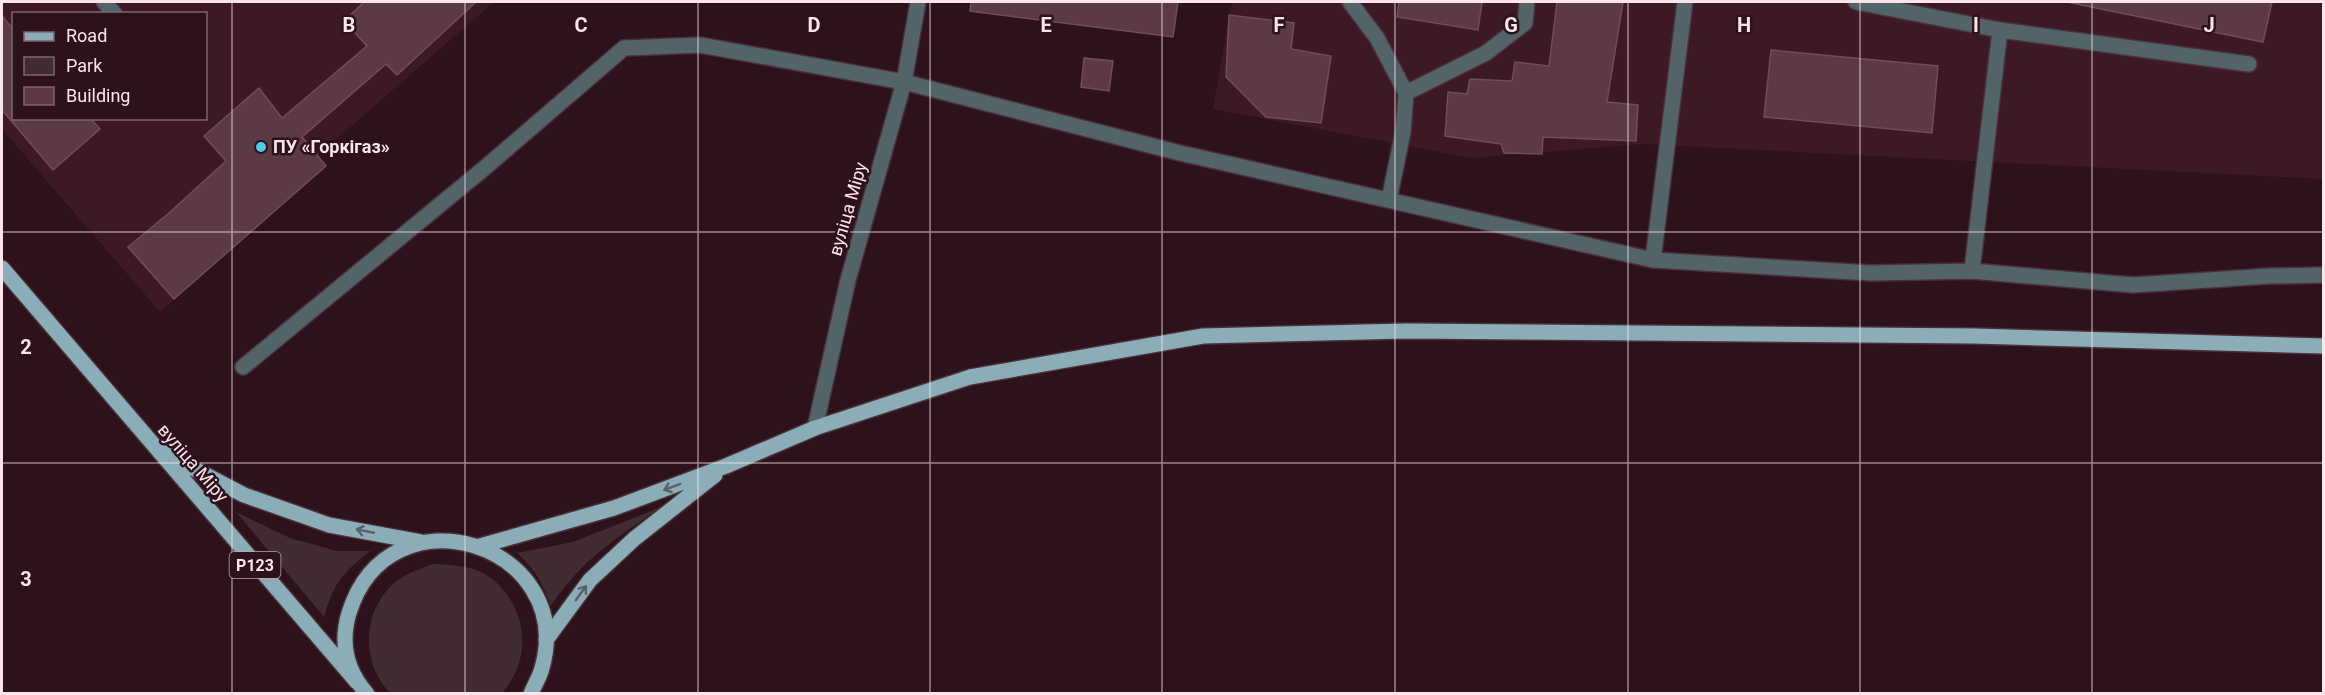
<svg xmlns="http://www.w3.org/2000/svg" width="2325" height="695" viewBox="0 0 2325 695" font-family="Roboto,sans-serif">
  <style>
    .built { fill: #3c1925; fill-rule: evenodd }
    .green { fill: #412c32 }
    .building { fill: #5c3a43; stroke: #6f4e57; stroke-width: 1.5 }
    .lines { fill: none; stroke-linecap: round; stroke-linejoin: round }
    .minor-casing { stroke: #4a3038; stroke-width: 18 }
    .major-casing { stroke: #4a3038; stroke-width: 18 }
    .minor { stroke: #536468; stroke-width: 15 }
    .major { stroke: #8badb7; stroke-width: 15 }
    .oneway { stroke: #5c6069 }
    .grid { fill: none; stroke: #fae5ea; stroke-width: 1.5; stroke-opacity: 0.55 }
    .poi-dot { fill: #58c9e4; stroke: #2d121b; stroke-width: 2 }
    .labels { text-anchor: middle; stroke-width: 5; stroke-linejoin: round; paint-order: stroke }
    .shield { fill: #2d121b; stroke: #bca6ac; stroke-width: 1.5 }
    .shield-label { font-size: 16px; font-weight: bold; fill: #fae5ea }
    .poi-label { font-size: 18px; font-weight: bold; fill: #fae5ea; stroke: #2d121b; text-anchor: start }
    .street-label { font-size: 18px; fill: #fae5ea; stroke: #2d121b }
    .grid-label { font-size: 20px; text-anchor: middle; font-weight: bold; fill: #fae5ea; stroke: #2d121b; stroke-width: 5; stroke-linejoin: round; paint-order: stroke }
  </style>
  <rect width="100%" height="100%" fill="#2d121b"/>
  <path class="built" d="M2,2h492l-177,154 9,10 -166,146 -158,-183zM14,14h192v104h-192z
    M1232,2h1091v177l-680,-35 -172,14 -258,-49z"/>
  <path class="green" d="M661,507c-45,32 -79,52 -110,99 -8,-22 -16,-37 -34,-53l56,-11z
    M236,512l54,26 47,13h33c-28,23 -36,31 -46,66z
    M433,564c17,1 35,1 50,9 44,25 52,85 19,120h-112c-27,-28 -29,-75 -1,-105 12,-13 28,-18 44,-24z"/>
  <path class="building" d="M364,2h112l-79,73 -11,-11 -84,73 24,29 -152,133 -46,-52 41,-34 57,-52 -22,-25 55,-48 23,30 85,-72 -23,-25z
    M971,2h207l-5,35 -203,-26z
    M1399,2h83l-4,28 -81,-13z
    M1557,2h66l-16,100 31,3 -2,36 -93,-4 -1,17 -38,-1 -3,-9 -56,-8 3,-44 19,2 3,-15 42,2 3,-19 34,4z
    M2067,2h205l-9,40z
    M1229,15l65,8 -3,26 40,7 -10,67 -55,-6 -40,-40z
    M2,16l12,14v88h76l10,11 -47,41 -51,-60z
    M1771,50l167,16 -6,67 -168,-16z
    M1084,58l29,3 -4,30 -28,-4z"/>
  <g class="lines">
    <g class="minor-casing">
      <path id="minor" d="M104,2l11,12
        M1350,2l27,36 29,55 -3,39 -14,68
        M1856,2l144,28 249,34
        M1406,93l80,-40 39,-30 2,-21
        M1653,260l32,-258
        M1972,271l28,-241
        M243,367l244,-201 137,-118 76,-3 204,37 276,71 473,107 218,13 101,-2 161,14 136,-9 55,-1
        M815,428l33,-148 56,-198 14,-80"/>
    </g>
    <g class="major-casing">
      <path id="major" d="M2,268l355,414
        M162,452l82,43 85,30 92,17
        M480,546l134,-38 112,-42 89,-38 155,-51 233,-41 203,-5 568,5 350,10
        M546,640l44,-60 44,-41 81,-64
        M367,694c-21,-24 -27,-51 -18,-81 40,-129 228,-69 193,55 -2,9 -8,17 -11,26"/>
    </g>
    <use href="#minor" class="minor"/>
    <use href="#major" class="major"/>
  </g>
  <defs><path id="oneway-shaft" d="M-6 0H5M1.5-3L5.5 0L1.5 3" fill="none" stroke-width="1.6" stroke-linecap="round" stroke-linejoin="round" transform="scale(1.5)"/></defs>
  <g class="oneway">
    <use href="#oneway-shaft" transform="translate(672 487) rotate(159)"/>
    <use href="#oneway-shaft" transform="translate(365 531) rotate(-169)"/>
    <use href="#oneway-shaft" transform="translate(581 593) rotate(-54)"/>
  </g>
  <path class="grid" d="M232,2v692M465,2v692M698,2v692M930,2v692M1162,2v692M1395,2v692M1628,2v692M1860,2v692M2092,2v692M2,232h2322M2,463h2322"/>
  <circle class="poi-dot" cx="261" cy="147" r="6"/>
  <g class="labels">
    <rect class="shield" x="229.5" y="552" width="51" height="26" rx="4.5"/>
    <g class="shield-label">
      <text x="255" y="571">Р123</text>
    </g>
    <g class="poi-label">
      <text x="273" y="153">ПУ «Горкігаз»</text>
    </g>
    <g class="street-label">
      <text transform="translate(848 209) rotate(-74)" y="6">вуліца Міру</text>
      <text transform="translate(193 463) rotate(49)" y="6">вуліца Міру</text>
    </g>
  </g>
  <g class="grid-label">
    <text x="349" y="32">B</text>
    <text x="581" y="32">C</text>
    <text x="814" y="32">D</text>
    <text x="1046" y="32">E</text>
    <text x="1279" y="32">F</text>
    <text x="1511" y="32">G</text>
    <text x="1744" y="32">H</text>
    <text x="1976" y="32">I</text>
    <text x="2209" y="32">J</text>
    <text x="26" y="354">2</text>
    <text x="26" y="586">3</text>
  </g>
  <rect width="2325" height="695" fill="none" stroke="#fae5ea" stroke-width="6"/>
  <rect x="12" y="12" width="195" height="108" fill="#2d121b" stroke="#7f666e" stroke-width="1.5"/>
  <rect x="24" y="32" width="30" height="9" fill="#8badb7" stroke="#7f666e" stroke-width="1.5"/>
  <text x="66" y="42" font-size="18" fill="#fae5ea">Road</text>
  <rect x="24" y="57" width="30" height="18" fill="#412c32" stroke="#7f666e" stroke-width="1.5"/>
  <text x="66" y="72" font-size="18" fill="#fae5ea">Park</text>
  <rect x="24" y="87" width="30" height="18" fill="#5c3a43" stroke="#7f666e" stroke-width="1.5"/>
  <text x="66" y="102" font-size="18" fill="#fae5ea">Building</text>
</svg>
